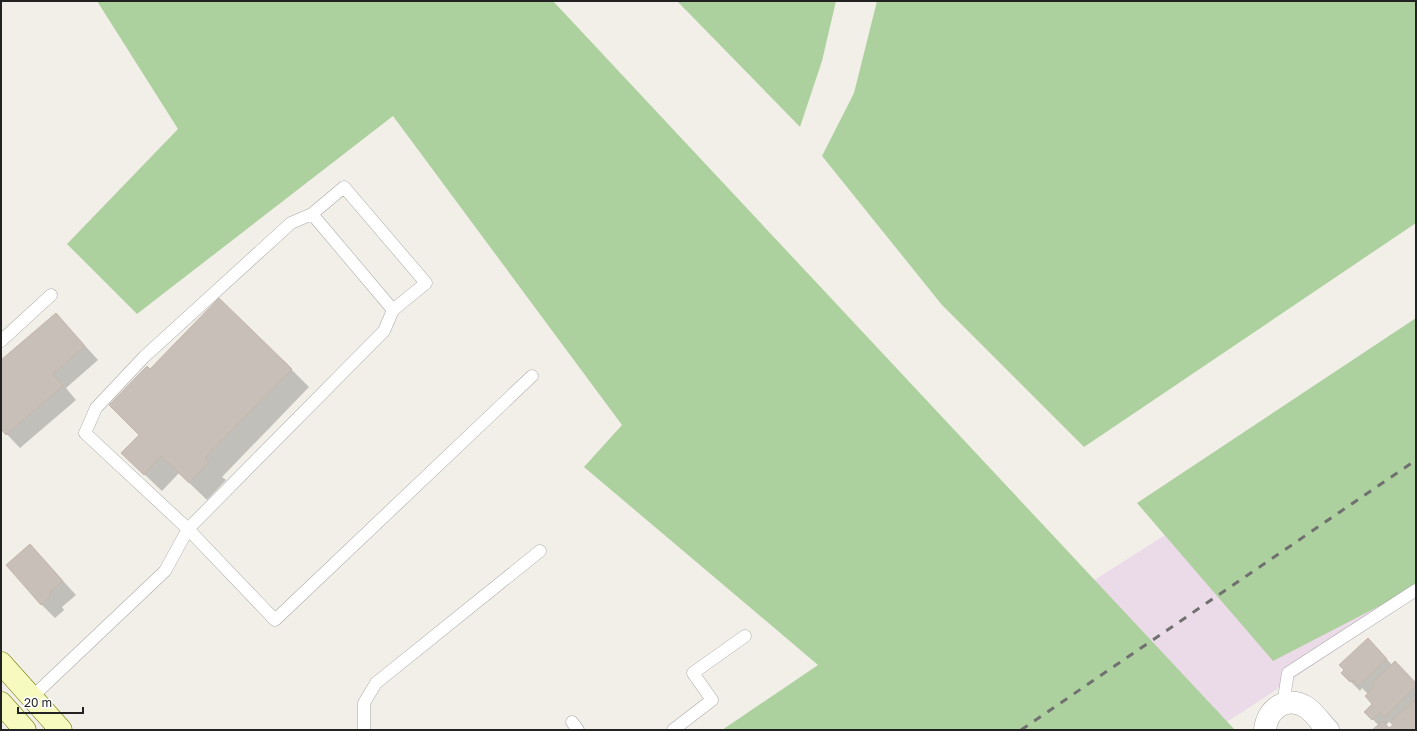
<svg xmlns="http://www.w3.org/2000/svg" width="1417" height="731" viewBox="0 0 1417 731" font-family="'Golos Text',sans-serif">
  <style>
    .industrial { fill: #ebdbe8 }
    .forest { fill: #add19e }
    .shadow { fill: #0003; fill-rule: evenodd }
    .building { fill: #c7bfb8; stroke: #c4b6ab }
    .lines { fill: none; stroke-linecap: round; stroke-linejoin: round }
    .service-casing { stroke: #a9a9a9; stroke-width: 13 }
    .minor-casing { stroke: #a9a9a9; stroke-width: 23 }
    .secondary-casing { stroke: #707d05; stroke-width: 23 }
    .service { stroke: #fff; stroke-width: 12 }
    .minor { stroke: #fff; stroke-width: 22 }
    .secondary { stroke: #f7fabf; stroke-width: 22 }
    .rail { stroke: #707070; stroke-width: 3; stroke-dasharray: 8 8; stroke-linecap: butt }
  </style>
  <rect width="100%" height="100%" fill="#f2efe9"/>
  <path class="industrial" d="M1416,375v222l-175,116 -28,17h-349l243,-158z"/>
  <path class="forest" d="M97,1h456l682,729h-513l96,-65 -234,-198 38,-42 -229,-309 -256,198 -70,-70 111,-115z
    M677,1h159l-14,60 -22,66z
    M877,1h539v222l-332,224 -142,-142 -120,-149 32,-63z
    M1416,318v269l-143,74 -136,-158z"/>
  <path class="shadow" d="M56,314l42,46 -32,28 10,12 -56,48 -19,-20v-67z
    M291,369l18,18 -87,90 4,3 -19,20 -28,-27 -17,18 -22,-21v-35l10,-64z
    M30,545l46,50 -14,12 2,3 -9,8 -14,-14z
    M1377,648l15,17 24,19v46h-42l5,-4 -13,-14 8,-8 -6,-10 -6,-6 -2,3 -18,-18zM1390,721l4,4 -4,4 -4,-4z"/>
  <path class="building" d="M219,298l73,71 -87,89 4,4 -20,21 -28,-27 -17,19 -23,-22 18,-18 -30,-30 38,-39 3,3z
    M56,313l29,33 -32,28 10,12 -57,49 -5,-6v-69z
    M30,544l33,37 -14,12 2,2 -10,10 -35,-40z
    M1368,638l19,21 -29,27 -5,-6 -3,2 -9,-9 3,-3 -5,-5z
    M1395,661l21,22v3l-31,31 -5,-5 -8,8 -8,-8 8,-8 -7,-8 10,-10 -3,-3z
    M1416,699v31h-44l11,-9 6,7 4,-3 -3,-3z"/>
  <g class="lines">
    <g class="service-casing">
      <path id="service" d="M312,214l-21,9 -147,134 -48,51 -11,25 103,96 87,91 257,-244
        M1,341l50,-46
        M31,698l134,-127 23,-42 196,-198 9,-21 -81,-96 32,-27 82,96 -33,27
        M1283,704l5,-31 128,-83
        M572,722l6,8
        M364,730v-27l12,-20 164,-132
        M673,730l39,-30 -19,-27 52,-37"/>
    </g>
    <g class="minor-casing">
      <path id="minor" d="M1265,730c2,-21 21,-35 41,-23 8,5 15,16 22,23"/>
    </g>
    <g class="secondary-casing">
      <path id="secondary" d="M1,663l60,67
        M1,703l24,27"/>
    </g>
    <use href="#service" class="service"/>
    <use href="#minor" class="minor"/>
    <use href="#secondary" class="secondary"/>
    <path class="rail" d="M1021,730l395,-270"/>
  </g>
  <rect width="1417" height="731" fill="none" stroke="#222222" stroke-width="4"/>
  <path d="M18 707v6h65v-6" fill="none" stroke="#222222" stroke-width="2"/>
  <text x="24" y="707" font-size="12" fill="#222222" stroke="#ffffff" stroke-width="3" paint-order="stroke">20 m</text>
</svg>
